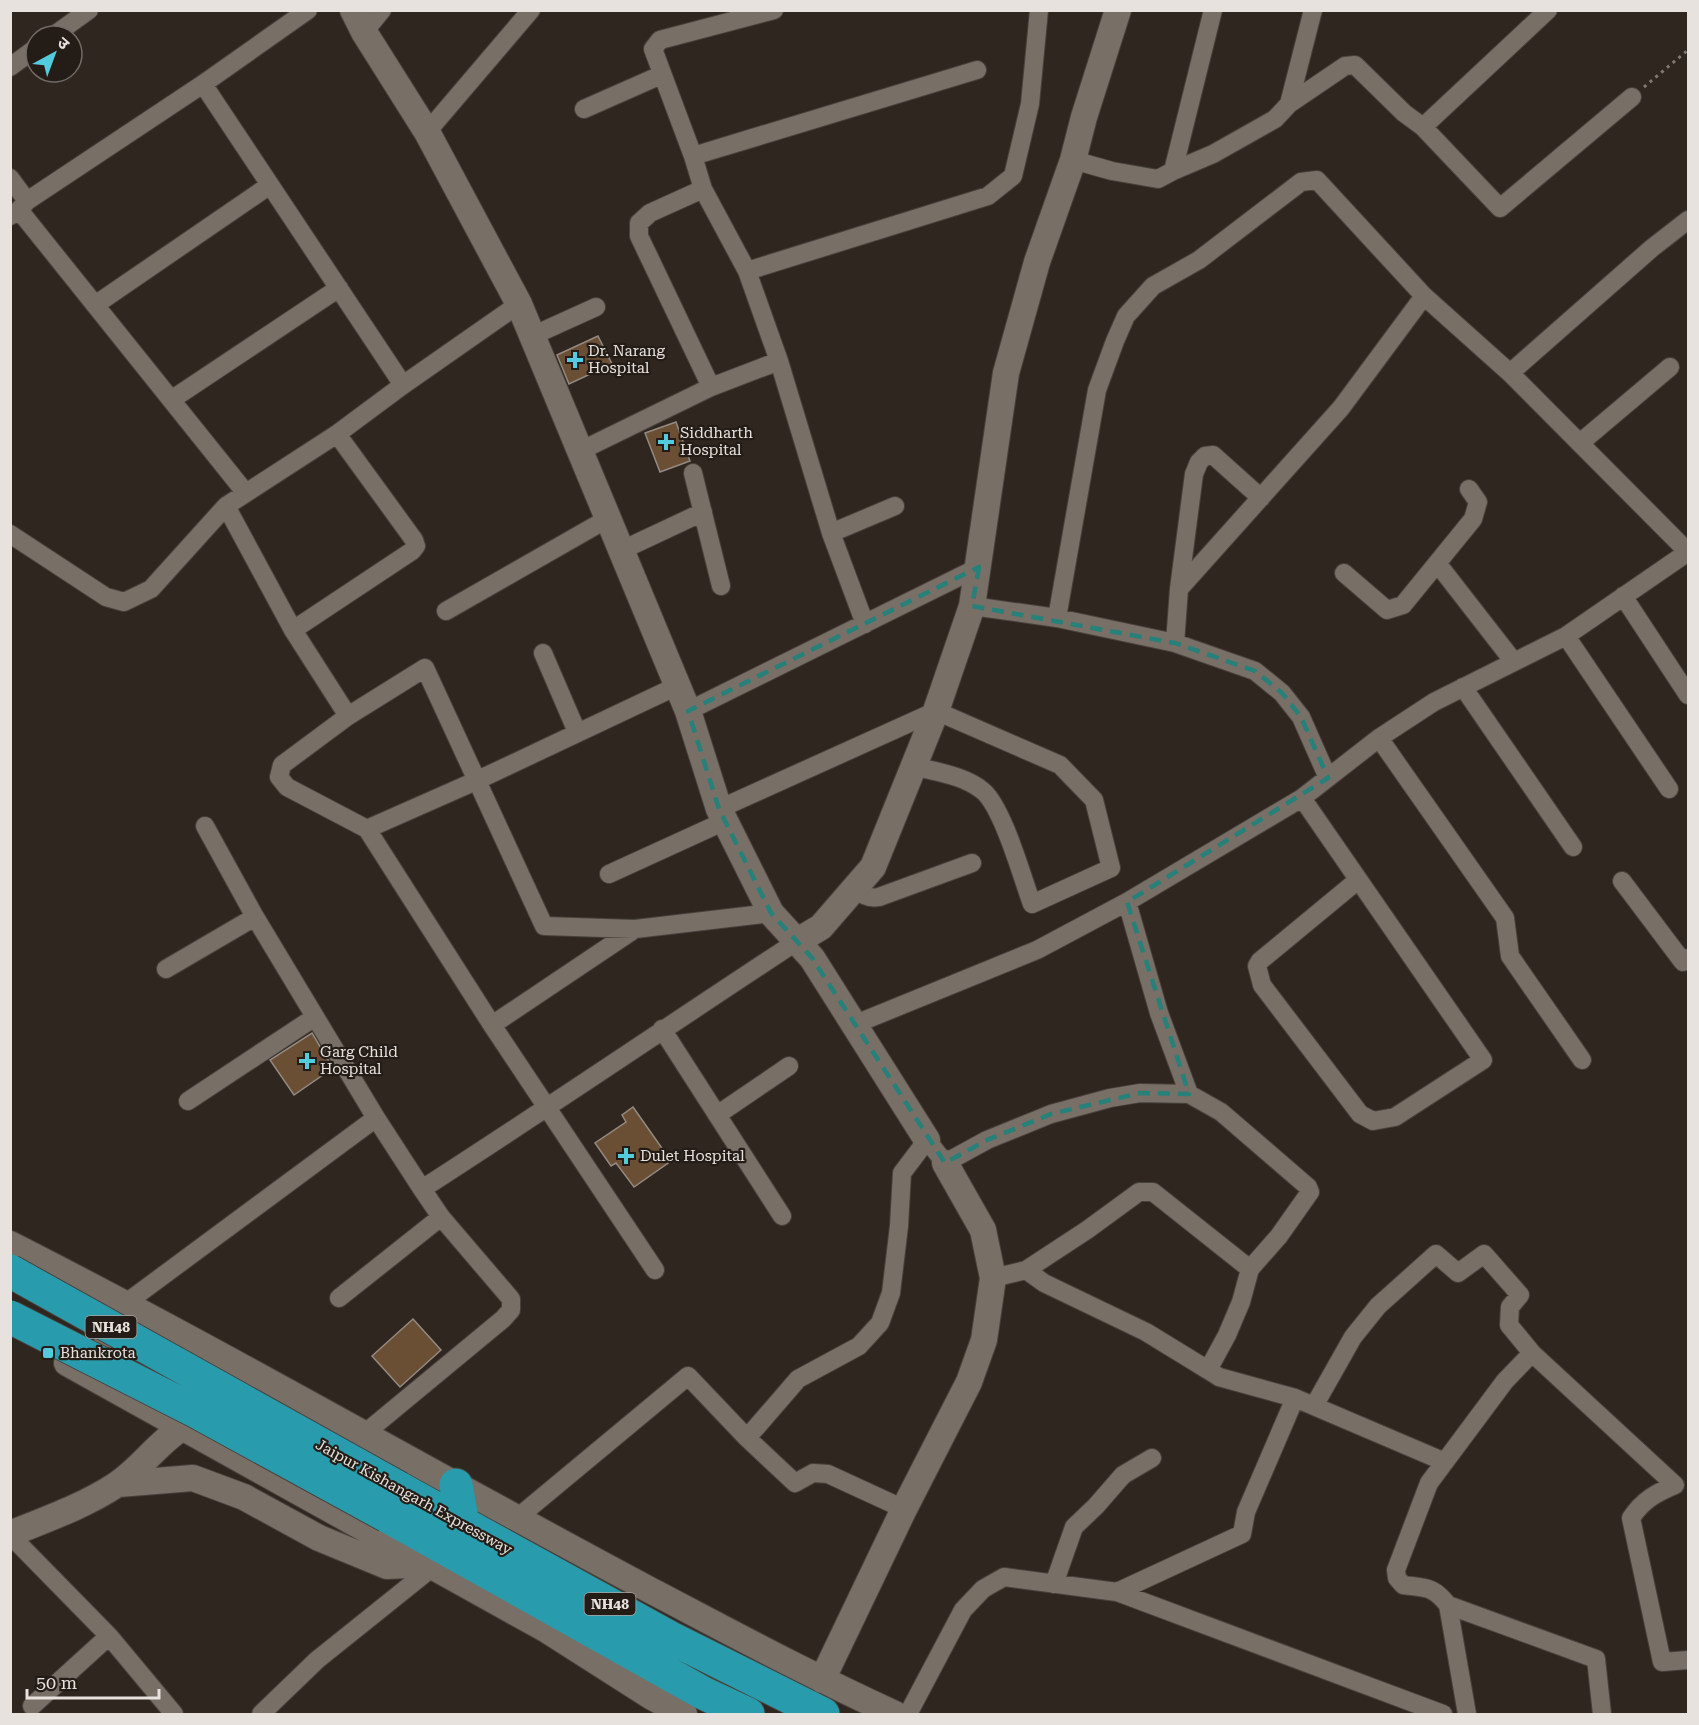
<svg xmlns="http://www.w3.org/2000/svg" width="1699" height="1725" viewBox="0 0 1699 1725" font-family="'Roboto Serif','Noto Sans Devanagari',serif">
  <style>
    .building { fill: #6b4f35; stroke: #938a82; stroke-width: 1.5 }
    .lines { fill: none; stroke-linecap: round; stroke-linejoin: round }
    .street-casing { stroke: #48423c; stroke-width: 20 }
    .secondary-casing { stroke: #48423c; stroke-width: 28 }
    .highway-casing { stroke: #48423c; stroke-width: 35 }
    .path { stroke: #7f7973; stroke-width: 3; stroke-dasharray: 3 4.5; stroke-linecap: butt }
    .street { stroke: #786f67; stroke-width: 18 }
    .secondary { stroke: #786f67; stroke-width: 26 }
    .highway { stroke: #289bad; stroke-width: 33 }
    .highway-bridge-casing { stroke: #48423c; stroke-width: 35; stroke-linecap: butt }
    .highway-bridge { stroke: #289bad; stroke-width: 33 }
    .marked { fill: none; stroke: #258179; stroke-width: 4.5; stroke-dasharray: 12 8; stroke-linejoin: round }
    .poi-dot { fill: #54cade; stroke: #241c16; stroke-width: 2 }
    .labels { text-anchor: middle; stroke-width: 4.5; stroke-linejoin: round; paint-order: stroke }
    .shield { fill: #241c16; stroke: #aca7a2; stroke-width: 1.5 }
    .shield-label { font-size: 14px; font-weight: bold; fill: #e7e2de }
    .poi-label { font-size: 15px; fill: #e7e2de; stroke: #241c16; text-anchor: start }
    .street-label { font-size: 15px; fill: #e7e2de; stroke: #241c16 }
  </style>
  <rect width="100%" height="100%" fill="#2e261f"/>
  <path class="building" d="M598,336l14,28 -43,20 -12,-29z
    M676,422l14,39 -30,11 -15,-39z
    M312,1033l21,35 -39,27 -24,-35z
    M633,1107l38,54 -37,26 -18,-24 -5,3 -16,-23 31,-21 -4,-7z
    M413,1319l28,31 -41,37 -28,-31z"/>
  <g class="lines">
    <g class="street-casing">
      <path id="street" d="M774,10l-114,30 -7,9 40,107 10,33 44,82 32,90 52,172 34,91
        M1548,10l-125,117 77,81 132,-111
        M364,32l18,-22
        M53,36l36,-26
        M10,67l26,-19
        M203,84l200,301
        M1289,104l56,-38 10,-1 49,48 19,14
        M584,109l77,-34
        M427,132l104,-122
        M693,156l284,-86
        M1073,160l39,11 46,8 15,-8 40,-161
        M1173,171l40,-17 62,-35 14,-15 24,-94
        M10,178l17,23
        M703,189l-53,24 -11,10v13l72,151 68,-26
        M19,210l8,-9 176,-117 105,-74
        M10,216l9,-6 226,282
        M747,271l241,-75 25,-20 17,-72 9,-94
        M95,305l175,-120
        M532,336l64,-29
        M171,400l168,-112
        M1580,443l90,-76
        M580,451l131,-64
        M693,473l28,113
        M831,533l64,-27
        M10,534l96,63 18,5 27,-13 75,-83
        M620,551l83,-39
        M1437,563l77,99
        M1344,573l43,37 16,-5 70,-86 5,-17 -9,-13
        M1179,589l162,-181 83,-112
        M1623,596l65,99
        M972,606l85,12 118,25 80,28 27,22 19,24 27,61
        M446,611l161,-92
        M1057,618l40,-228 18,-49 11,-25 27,-30 46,-26 102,-78 16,-2 107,116 86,77
        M293,630l119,-79 4,-5 -2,-6 -77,-106
        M1566,636l103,153
        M1175,643l4,-54 15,-115 5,-12 6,-6 8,-1 48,43
        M543,653l34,79
        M677,686l-199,94 -111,49 -80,-42 -8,-10 3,-12 66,-49 77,-48 119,258 91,3 136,-16
        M1463,687l110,160
        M688,711l291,-144
        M348,716l-55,-86 -67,-124 111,-72 66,-49 116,-81
        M1379,738l126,180 5,38 72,104
        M1302,798l181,262 -88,57 -22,4 -13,-7 -98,-129 -5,-19 3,-5 98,-81
        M719,809l217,-98 124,54 34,35 17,68 -79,36c-10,-27 -29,-96 -49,-113 -19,-16 -47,-19 -70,-25
        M205,826l50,91 121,201 46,71 19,28 70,82v11l-8,9 -139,115 -20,32
        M367,829l125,196 163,245
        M609,874l116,-53
        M1622,881l61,81 5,-4
        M855,888c8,7 13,11 24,9l93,-34
        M1127,902l32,111 30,81
        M166,969l89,-52
        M492,1025l143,-96
        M853,1025l184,-75 90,-48 175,-104 77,-60 55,-36 132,-66 122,-84 -178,-179 142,-125 36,-28
        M662,1029l120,187
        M188,1101l127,-84
        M717,1115l72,-49
        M422,1189c126,-81 249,-165 374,-247
        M1026,1270l18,13 102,49 62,38
        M993,1278l33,-8 61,-40 52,-38h14l97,77
        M339,1298l102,-81
        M89,1367l37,-64 250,-185
        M1295,1398l-49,114 -4,22 -125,58 326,122
        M1314,1406l39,-69 25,-31 58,-52 22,19 26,-19 36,41 -10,12 -1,18 23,28
        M904,1509l-76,-35 -15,-1 -18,10 -48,-45 51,-59 61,-33 21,-23 11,-30 8,-67 3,-53 25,-33 18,23 42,-23 64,-26 59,-16 30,-5 49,1 32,18 87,75 2,5 -31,44 -29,33 -9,33 -14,33 -19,35 11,7 76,21 150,64
        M516,1519l172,-143 59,62
        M10,1535l99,101 65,78
        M1054,1584l20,-57 22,-21 27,-31 29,-17
        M1448,1605l148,54 6,55
        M32,1706l77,-70
        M261,1714l56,-54 116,-93
        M908,1714l55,-104 20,-21 21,-12 113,15
        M1467,1714l-19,-109c-15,-19 -22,-17 -45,-20l-6,-7 -1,-8 33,-87 76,-102 27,-28 143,132c-19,8 -32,15 -44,33l31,144 26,-2"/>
    </g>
    <g class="secondary-casing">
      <path id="secondary" d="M353,10l11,22 63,100 92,172 169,407 31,98 52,104 41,45 115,182
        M796,942l25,-15 52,-60 63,-156 36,-105 34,-233 31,-111 36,-102 11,-43 34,-107
        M10,1244c216,110 425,232 638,345 82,43 163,87 247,125
        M67,1363l480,267 105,67 32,17
        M118,1484l75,-6 51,19 75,41 68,28 21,-1 8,-8 11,-4
        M10,1534c37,-15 74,-28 106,-49 25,-16 42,-43 67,-58
        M822,1680l82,-171 65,-127 15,-42 9,-62 -10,-48 -38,-67"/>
    </g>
    <g class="highway-casing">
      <path id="highway" d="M456,1485l7,39
        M399,1488l272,150 152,76
        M387,1516l316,177 45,21"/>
    </g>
    <path class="path" d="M1644,87l44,-37"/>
    <use href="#street" class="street"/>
    <use href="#secondary" class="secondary"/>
    <use href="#highway" class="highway"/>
    <g class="highway-bridge-casing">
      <path id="highway-bridge" d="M10,1271l389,217
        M10,1317l185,94 192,105"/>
    </g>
    <use href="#highway-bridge" class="highway-bridge"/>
  </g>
  <path class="marked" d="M979,567l-7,39 203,37 80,28 27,22 19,24 27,61 -201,124 62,192 -49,-1 -89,21 -64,26 -42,23 -133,-205 -41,-45 -52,-104 -31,-98z"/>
  <g class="poi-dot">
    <path d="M572 351h6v6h6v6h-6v6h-6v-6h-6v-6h6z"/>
    <path d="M663 433h6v6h6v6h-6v6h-6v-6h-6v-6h6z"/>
    <path d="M304 1052h6v6h6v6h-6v6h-6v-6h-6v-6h6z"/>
    <path d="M623 1147h6v6h6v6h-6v6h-6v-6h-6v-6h6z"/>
    <rect x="42" y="1347" width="12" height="12" rx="3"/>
  </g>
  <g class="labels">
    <g class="shield">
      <rect x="85.5" y="1316" width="51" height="22" rx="4.5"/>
      <rect x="584.5" y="1593" width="51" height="22" rx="4.5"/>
    </g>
    <g class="shield-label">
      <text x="111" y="1332">NH48</text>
      <text x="610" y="1609">NH48</text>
    </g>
    <g class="poi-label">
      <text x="588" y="356">Dr. Narang<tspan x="588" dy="17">Hospital</tspan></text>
      <text x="680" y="438">Siddharth<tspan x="680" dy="17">Hospital</tspan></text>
      <text x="320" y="1057">Garg Child<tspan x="320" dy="17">Hospital</tspan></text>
      <text x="640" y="1161">Dulet Hospital</text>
      <text x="60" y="1358">Bhankrota</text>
    </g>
    <g class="street-label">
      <text transform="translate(414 1497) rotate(29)" y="5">Jaipur Kishangarh Expressway</text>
    </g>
  </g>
  <rect width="1699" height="1725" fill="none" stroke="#e7e2de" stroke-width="24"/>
  <g transform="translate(54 54) rotate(41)"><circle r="28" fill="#241c16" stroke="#726b66" stroke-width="1.5"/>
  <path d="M0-4.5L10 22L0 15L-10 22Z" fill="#54cade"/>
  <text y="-9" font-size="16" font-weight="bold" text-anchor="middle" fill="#e7e2de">उ</text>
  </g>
  <path d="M27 1689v9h132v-9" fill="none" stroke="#e7e2de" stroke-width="3"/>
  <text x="36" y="1689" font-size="18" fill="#e7e2de" stroke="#241c16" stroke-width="4.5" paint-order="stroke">50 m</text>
</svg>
